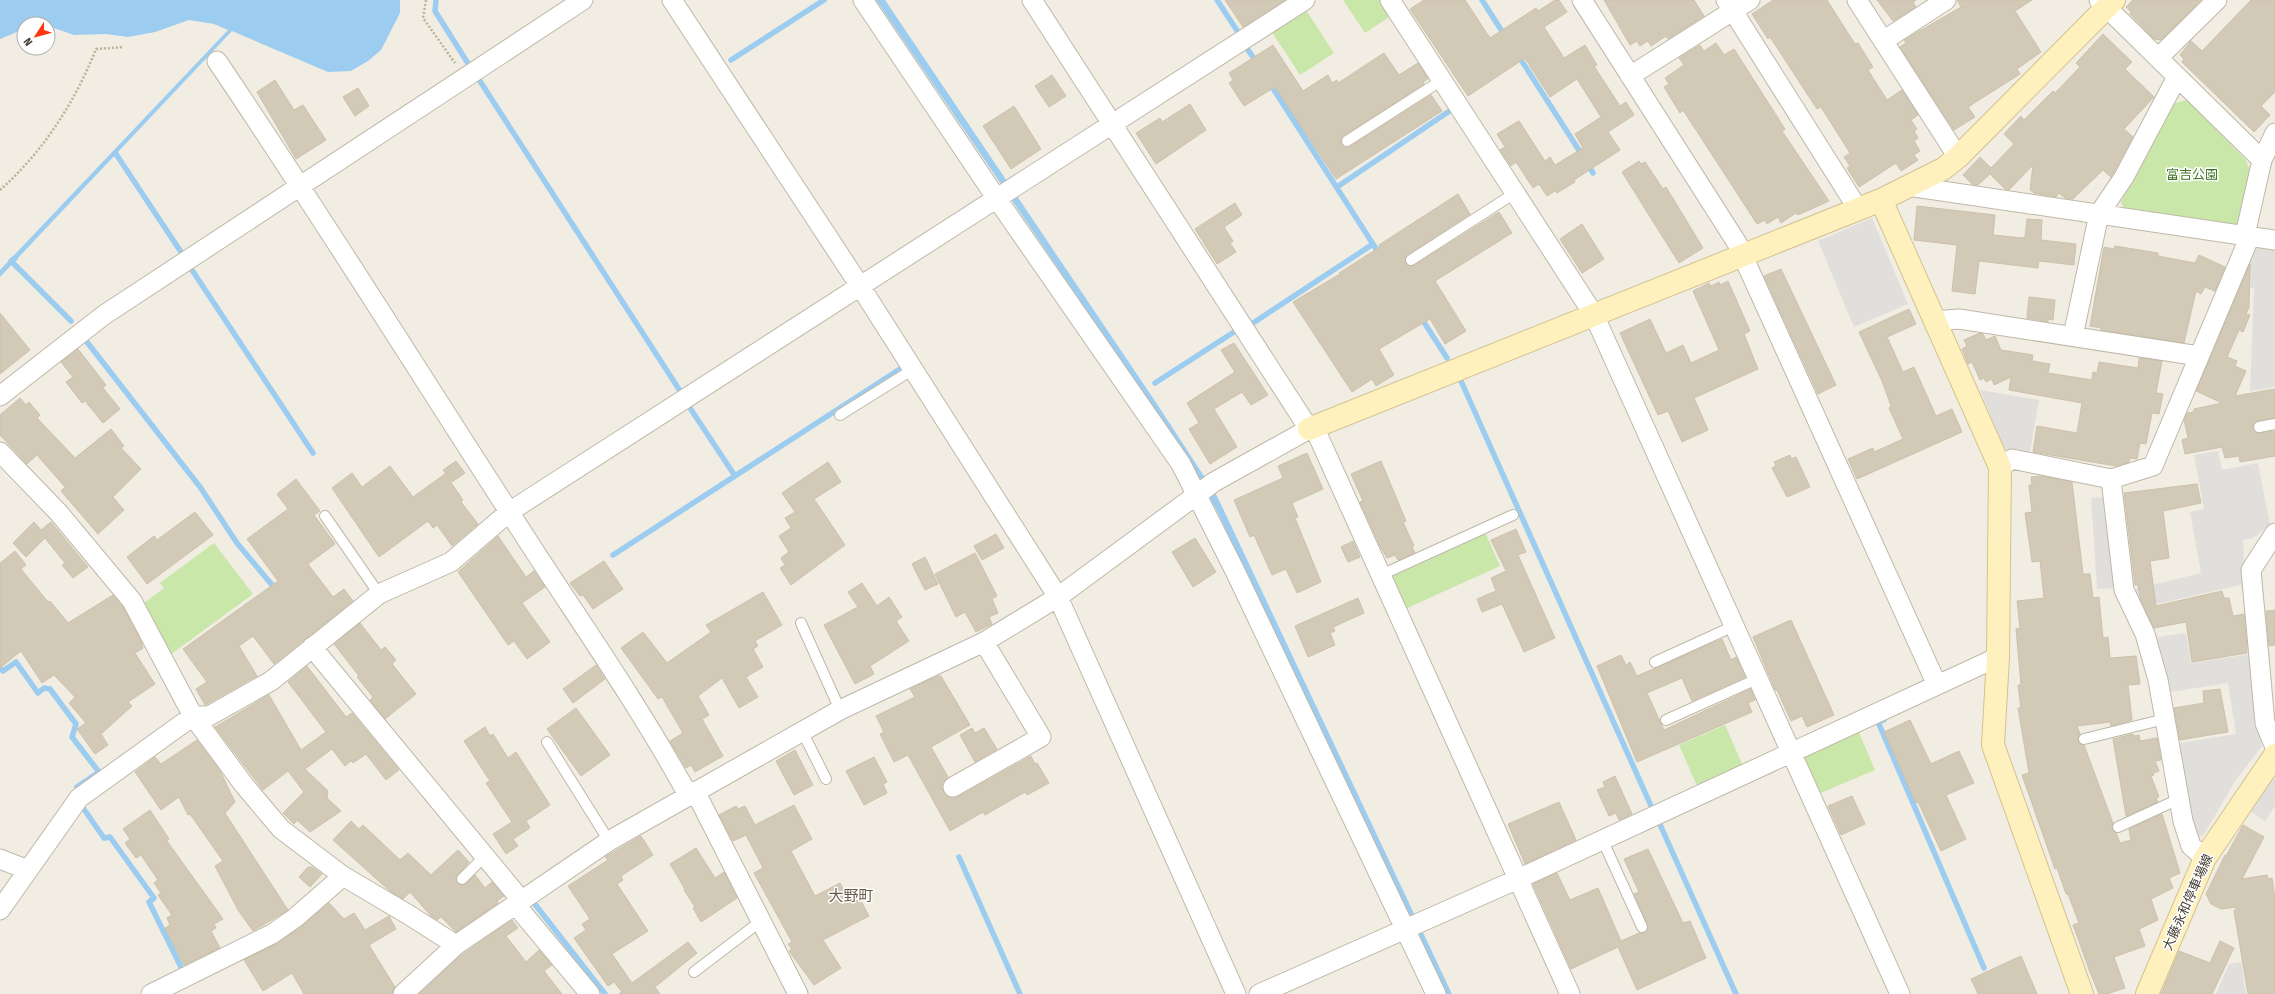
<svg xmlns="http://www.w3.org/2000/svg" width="2275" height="994" viewBox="0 0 2275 994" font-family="'Fira Sans Condensed','Noto Sans JP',sans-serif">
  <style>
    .green { fill: #cae7aa }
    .parking { fill: #e1dfdb }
    .water { fill: #9cccf0 }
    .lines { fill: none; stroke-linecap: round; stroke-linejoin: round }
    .stream { stroke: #9cccf0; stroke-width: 5.5 }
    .building { fill: #d2c9b7; stroke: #cdc1ab }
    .lane-casing { stroke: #bfb8a8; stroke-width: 12 }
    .street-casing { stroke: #bfb8a8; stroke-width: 21 }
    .secondary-casing { stroke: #d2c291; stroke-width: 24 }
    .path { stroke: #beb196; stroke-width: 2.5; stroke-dasharray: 2 2; stroke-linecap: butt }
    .lane { stroke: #fff; stroke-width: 10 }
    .street { stroke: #fff; stroke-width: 19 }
    .secondary { stroke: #fff1be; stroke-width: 22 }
    .labels { text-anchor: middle; stroke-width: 3; stroke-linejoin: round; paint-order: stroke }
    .park-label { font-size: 13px; fill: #427427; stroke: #fff }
    .street-label { font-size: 13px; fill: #423d33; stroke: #fff }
    .quarter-label { font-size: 15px; fill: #655b4a; stroke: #fff }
  </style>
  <rect width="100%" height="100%" fill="#f1ede2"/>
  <path class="green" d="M1343,0h42l9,14 -29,19z
    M1304,7l30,46 -34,22 -30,-46z
    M2187,100l58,59 7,15 -9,48 -10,8 -108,-19 -4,-9 54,-99z
    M1485,532l15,34 -95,43 -15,-34z
    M214,543l39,51 -83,61 -29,-50 23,-17 -4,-5z
    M1725,725l19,43 -46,20 -19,-43z
    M1858,730l17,40 -59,25 -15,-35 2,-7z"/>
  <path class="parking" d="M1872,218l36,86 -54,23 -36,-86z
    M2256,247l19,3v137l-25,4 4,-103 -16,-1z
    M1980,390l59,10 -10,58 -16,-3 -10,-9z
    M2218,451l4,19 36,-7 12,62 -17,13 -10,2 2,44 -106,24 -8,-18 70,-17 -11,-61 14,-3 -10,-54z
    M2108,497l6,91 -17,1 -6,-91z
    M2186,633l5,30 60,-9 11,92 -27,35 -32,55 -7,1 -22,-93 62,-10 -8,-51 -63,10 -8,-56z
    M2272,777l3,2v27l-10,15 -16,-11z
    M2241,962l5,32h-30l13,-30z"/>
  <path class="water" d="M0,0h400v13l-19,37 -13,11 -17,10 -23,1 -96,-41 -232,246v-7l228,-240 -14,-6 -25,-4 -34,12 -27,5 -22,-3 -32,1 -26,-9v-2h-24v5l-24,10z
    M876,0h9l274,407 58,89 235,498h-7l-230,-487 -65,-103z"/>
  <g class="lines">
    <path class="stream" d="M436,0l-1,11 34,54
      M1217,0l23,35
      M1482,0l23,36
      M1246,47l11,16
      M1518,55l64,100
      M731,60l93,-60
      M478,78l204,316
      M1269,82l111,173
      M116,154l65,98
      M1587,163l6,10
      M1337,187l114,-77
      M15,258l-4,3 60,60
      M192,270l121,183
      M1420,316l27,42
      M1250,325l123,-81
      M87,342l113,145 37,56 40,48
      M1461,381l191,427
      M1155,383l82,-53
      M688,405l47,71
      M613,555l290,-188
      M0,668l3,3 13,-9 22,31 6,-5 6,1 26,35 -4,13 27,35 -22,15
      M1884,720l-6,2 106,246
      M81,805l23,33 6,-1 44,61 -5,4 34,69 -3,2
      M1658,820l78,174
      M959,857l61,137
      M534,903l71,91"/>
  </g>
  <path class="building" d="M1225,0h60l-42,27z
    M1424,0h41l25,38 46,-30 2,3 17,-11h4l8,12 -23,15 20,31 21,-13 12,20 -3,1 26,40 6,-4 8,13 -26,17 12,18 -46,30 1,2 -18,11 -2,-2 -8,5 -8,-12 -6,4 -17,-26 -5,4 -11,-16 5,-3 -8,-13 22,-13 26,40 5,-4 5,8 28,-17 -8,-14 26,-17 -24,-38 -27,18 -25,-39 -57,38 -58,-87z
    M1604,0h90l10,16 -36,23 -2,-3 -15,10 -3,-5 -8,5 -3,-5 -7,4z
    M1773,0h54l28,44 3,-1 15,24 -5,3 19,30 15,-10 16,25 -7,5 6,9 -3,2 4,7 -4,3 6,10 -6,4 4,5 -17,11 -5,-8 -37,24 -12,-19 3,-2 -6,-9 6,-4 -29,-46 -4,2 -47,-72 -2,2 -16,-25z
    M1877,0h39l-3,2 3,5 -23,14z
    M1957,0h75l-17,11 26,41 -24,17 3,5 -52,33 7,10 -21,13 -54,-83 6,-4 -2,-3 57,-33z
    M2133,0h68l-40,40 -7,-1 -24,-25 1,-2 -5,-5z
    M2251,0h24v92l-14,14 9,9 -16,17 -72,-70 2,-3 -4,-4 11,-14 11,10z
    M2103,34l29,28 -7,7 29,28 -30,32 9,8 -22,40 -8,-7 -30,29 -8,-1 -6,-5 -3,4 -22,-4 -4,-3 3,-25 -24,25 -4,-1 -15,-15 -12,11 -6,-1 -9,-9 17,-18 11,11 23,-24 -10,-10 17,-18 3,4 29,-29 2,2 25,-26 -4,-4z
    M1716,43l8,12 10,-6 51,80 -3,2 47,70 -31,14 -2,-2 -15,10 -3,-6 -11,7 -2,-4 -8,4 -74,-114 -3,3 -16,-26 5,-3 -4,-6 19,-13 -5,-7 21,-13 4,6z
    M1273,45l30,46 25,-16 4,8 5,-3 1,3 46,-30 15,22 19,-12 10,16 -5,3 1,2 -81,52 -2,6 3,5 7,-1 80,-51 11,16 -106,68 -61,-92 -31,19 -15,-23 4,-3 -4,-7z
    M1052,75l14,21 -17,11 -14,-21z
    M275,80l19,30 9,-5 23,35 -30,19 -39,-67z
    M358,88l11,18 -14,10 -12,-19z
    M1190,104l16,26 -50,34 -20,-31 24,-15 2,4z
    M1014,106l27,43 -30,20 -28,-43z
    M1639,161l2,3 4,-2 18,27 3,-2 37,61 -24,15 -57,-91z
    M1458,194l12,20 -63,41 -2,6 3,5 7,-1 84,-53 13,21 -77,48 31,50 -21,13 -15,-25 -51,30 15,26 -18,11 -4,-7 -20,13 -59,-90 47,-28 -1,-1 41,-26 -1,-2z
    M1235,203l7,12 -18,12 9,14 -3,2 6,9 -19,12 -22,-35z
    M1917,206l78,9 -2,20 29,3 3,-1 2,-18 15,1 -1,20 35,4 -2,21 -35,-4 -1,7 -59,-7 -4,33 -23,-3 5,-46 -43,-5z
    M1582,224l22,35 -22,14 -22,-34z
    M2115,246l43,7v3l37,7 4,-8 26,12 -10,24 -10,-4 -4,7 -5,-3 -12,52 -83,-13v-2l-11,-2 14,-79 10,2z
    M2250,264l-1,43 -3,7 4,1 -7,17 -4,-2 -12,27 10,4 -2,5 11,5 -11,25 40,-7v29l-18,3 -4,7 4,5 18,-2v25l-35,6 -1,-6 -14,2 -3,-11 -37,7 -3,-14 6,-2 -4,-18 3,-7 7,-1v-3l28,-6 -26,-12z
    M1781,269l55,116 -18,9 -54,-118z
    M1728,281l22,50 -6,3 14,35 -64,29 14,32 -26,12 -14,-31 -10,4 -38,-82 30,-14 16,34 17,-8 8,18 28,-13 -26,-59 16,-8 2,3 8,-4 1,3z
    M2029,297l26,3 -2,20 -5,-1v3l-21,-4z
    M1909,309l7,15 -29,13 16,35 11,-5 22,49 16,-7 10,23 -105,47 -9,-20 25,-11 1,4 29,-13 -14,-31 2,-2 -9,-25 -23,-49z
    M0,313l30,37 -30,24z
    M1980,333l3,1 3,6 9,-4 6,14 32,5 -1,6 18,3 -2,9 44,7 1,-8 4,1 2,-11 39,6 1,-10 23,3 -6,32 7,1 -4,20 -7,-1 -6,31 -6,-1 -3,16 -7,-1 -1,4 -13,4 -83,-14 4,-26 40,7 5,-30 -73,-13 2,-13 -17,8 -2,-6 -6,3 -2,-4 -4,2 -8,-18 -4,2 -6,-15 5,-3 -3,-6z
    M1234,343l34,52 -17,10 -9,-13 -28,17 23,38 -27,17 -21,-35 10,-6 -12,-20 48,-31 -14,-22z
    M78,349l28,36 -3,3 17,21 -17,14 -18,-22 -3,2 -16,-21 7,-5 -12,-15z
    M20,398l6,7 3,-3 11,13 -3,3 38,40 36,-29 13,17 -3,2 20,21 -28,28 11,13 -26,24 -37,-43 4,-4 -28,-32 -10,9 -27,-29v-20z
    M1307,453l16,36 -31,14 6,14 -3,1 26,64 -24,11 -11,-24 -14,6 -18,-40 -4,2 -16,-37 49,-22 -5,-12z
    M1790,455l1,4 5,-2 14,30 -23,10 -15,-29 4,-2 -2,-4z
    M456,461l9,12 -13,9 -9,-12z
    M1381,461l25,60 -3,1 11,24 -2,1 3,6 -17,7 -3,-5 -8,3 -6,-10 -21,-46 3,-1 -12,-27z
    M828,462l13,20 -27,17 31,46 -54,40 -11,-17 5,-3 -4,-7 8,-6 -10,-16 12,-8 -6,-10 10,-6 -13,-19z
    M390,466l23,31 32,-23 18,26 -2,2 17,22 -26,22 -15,-21 -4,3 -5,-7 -49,36 -47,-69 20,-15 10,14z
    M2041,476l31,6 11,92h7l3,24 6,-1 4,41 5,-1 2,21 26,-2 4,28 -12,1 4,35 -21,6 -1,-4 -33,4 3,8 -2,7 6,4 29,78 -1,6 4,4 4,10 11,-3 -2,-11 33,-15 18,59 -11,5 4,10 -22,11 7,21 -19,9 6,17 -31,11 11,31 -18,6h-8l-9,-22 -17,-47 6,-2 -11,-29h-2l-9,-26 -2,1 -33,-94 7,-2 -11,-65h3l-3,-23h3l-5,-56 4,-1 -3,-27 27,-3 -4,-37 -8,1 -7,-49 7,-1 -3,-27h3l-1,-8z
    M296,479l24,32 -6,4 21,29 -27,20 25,33 11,-8 9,12 -79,63 -21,-28 -14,10 18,30 -52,29 -9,-16 11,-7 -24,-33 95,-68 -31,-42 41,-30 -11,-15z
    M2197,484l4,19 -38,8 6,47 -19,3 6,45 66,-15 2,7h5l4,18 11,-2 3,34v5l-55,9 -6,-40 -32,6 -13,-27 -3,-16h-3l-11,-92z
    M195,512l18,23 -66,49 -20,-27 27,-21 3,4z
    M34,522l7,8 10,-8 37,45 -15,11 -11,-13 3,-2 -20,-25 -19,19 -13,-14z
    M1516,529l10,23 -8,3 37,83 -31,14 -22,-48 -20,8 -5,-13 19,-8 -5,-13 15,-7 -15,-31z
    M996,534l8,14 -22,12 -8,-14z
    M498,536l28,41 8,-6 11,16 -23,16 28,39 -23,17 -13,-18 -6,4 -50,-73z
    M1195,538l21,34 -23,15 -21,-35z
    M1353,541l7,16 -12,5 -7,-15z
    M15,551l11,14 -5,4 27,33 2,-1 18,22 45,-28 10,12 18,34 2,7 -8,5 20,31 -27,18 4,4 -31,28 7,11 -13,9 -18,-25 9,-6 -17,-20 6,-6 -21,-22 -12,8 -21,-32 -21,17v-105z
    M975,553l22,43 -5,3 6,14 -9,4 3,7 -16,8 -11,-20 -9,5 -21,-43z
    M925,557l13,27 -13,6 -13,-26z
    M604,561l19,28 -30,20 -10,-14 -3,1 -10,-13z
    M862,583l15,23 12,-9 13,20 -6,4 13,20 -39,25 4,8 -19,10 -31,-59 34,-18 -10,-15z
    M763,592l19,33 -27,16 3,5 -5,3 10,18 -17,10 12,20 -19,11 -17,-30 -24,18 11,19 -7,4 21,37 -28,16 -4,-7 -5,3 -16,-27 13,-8 -21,-36 -4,2 -37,-51 22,-16 24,31 44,-31 -5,-7z
    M1358,598l6,15 -31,14 2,4 -5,2 5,12 -27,12 -13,-31z
    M2275,610v35l-6,1 -3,-35z
    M1791,620l43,95 -27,12 -5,-11 -11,5 -14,-31h-2l-22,-53z
    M360,623l21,27 4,-3 11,13 -4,4 24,30 -31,25 -15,-19 3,-3 -16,-20 2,-1 -25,-32z
    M1722,639l9,21 5,-3 9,20 -53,24 -10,-23 -35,15 17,37 87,-41 4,11 -7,3 4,9 -115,50 -40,-96 24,-11 5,10 4,-3 7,14z
    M596,665l9,14 -32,24 -10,-14z
    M307,666l39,51 6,-4 47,57 -13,10 -20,-26 -13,9 -2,-2 -6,5 -13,-17 -27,20 23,22 -1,7 14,13 -31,21 -13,-12 -3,4 -11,-11 21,-21 -16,-21 -25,19 -48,-63 54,-32 32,55 25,-18 -38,-50z
    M938,676h3l29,49 -39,22 17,30 -6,10 5,9 11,1 73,-41 4,8 2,-1 12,20 -22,12 -2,-3 -40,23 -2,-3 -33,19 -42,-76 -14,7 -14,-28 4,-2 -8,-16 39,-19 -5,-8z
    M2220,689l8,43 -48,8 -6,-32 30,-5 -1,-12z
    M576,708l34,47 -29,21 -34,-47z
    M1910,720l21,44 28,-13 15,32 -28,12 20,44 -25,12 -23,-49 -2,1 -32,-71z
    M485,727l5,9 3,-2 15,24 8,-6 34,53 -24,16 4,7 -17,11 5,7 -12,8 -13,-20 19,-12 -26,-39 4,-2 -26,-40z
    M972,728l3,5 9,-5 13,21 -22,13 -15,-27z
    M2133,734l1,2 5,-1 1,6 17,-3 4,22 -6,1 4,10 -6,2 1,2 -3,1 8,21 -3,1 2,4 -32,14 -13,-77z
    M197,740l23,31 15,31 -10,11 63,97 -35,21 -15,-21 -23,-44 8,-5 -33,-47 -2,1 -9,-18 -18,13 -26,-38 20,-15 6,7z
    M795,750l18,35 -19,10 -18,-34z
    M874,757l13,25 -4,2 4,9 -23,12 -18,-34z
    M1615,776l17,38 -13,6 -3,-7 -7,3 -12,-26 8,-3 -2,-5z
    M1852,796l13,28 -24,11 -13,-29z
    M1559,802l17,38 -51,24 -17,-40z
    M794,805l18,34 -21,12 24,45 25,-13 11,20 9,-4 9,17 -46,24 18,28 -27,17 -25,-34 3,-2 -4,-5 4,-2 -38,-69 9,-5 -17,-33 -13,6 -14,-26 17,-9 2,3 7,-3 10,19z
    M150,810l19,29 -2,2 56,78 -9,5 2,4 -5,3 9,17 -36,17 -19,-37 5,-3 -3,-7 5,-3 -14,-20 3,-2 -7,-10 4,-3 -17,-25 -5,3 -11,-15 5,-4 -7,-10z
    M351,821l8,8 4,-4 37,35 8,-7 23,22 27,-25 11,12 -13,15 1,6 7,2 11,-10 10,13 7,-6 12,14 -7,5 1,2 -42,29 -15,-15 -4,3 -6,-4 -21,-24 -7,7 -12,-7 -58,-52z
    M2243,825l21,12 -22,42 25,-4 1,4 4,-1 3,20v96h-27l-14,-83 3,-4 -16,2 -10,-5 -5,-10 19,-39 1,1z
    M641,836l12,19 -32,21 2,4 -6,4 31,47 -36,23 20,29 56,-41 9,11 -42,34 5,7h-41l3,-2 -8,-10 -6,4 -34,-48 12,-8 -4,-6 8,-5 -22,-33 40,-26 -3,-3z
    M696,848l19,30 9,-6 13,26 -36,24 -8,-14 2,-1 -11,-17 1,-1 -15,-25z
    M1648,849l35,74 7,-2 16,37 -69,32 -19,-43 -47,22 -38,-85 24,-11 13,27 28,-12 23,53 18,-8h6l3,-5 -14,-34 5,-2 -15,-33z
    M308,867h4l10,7 -12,13 -11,-10z
    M329,903l15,16 10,-6 11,17 24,-14 7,13 -27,16 26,42 -3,7h-88l-12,-21 -29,18 -19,-31 34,-17 24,-17z
    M512,920l6,8 -12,8 20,26 13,-12 13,15 -8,6 18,23h-143l40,-37z
    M2220,941l14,7 -22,46h-51l18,-43 31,12z
    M2021,956l16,38h-59l-7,-15z"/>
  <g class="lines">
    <g class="lane-casing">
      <path id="lane" d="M1347,141l95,-61
        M1411,260l104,-67
        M840,415l72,-45
        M2259,427l16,-3
        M325,516l54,78
        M1381,575l132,-60
        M801,623l39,87
        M1655,662l79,-36
        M1666,720l91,-41
        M802,731l24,48
        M2084,739l81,-20
        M547,742l62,99
        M2118,827l61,-28
        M1602,839l40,88
        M462,879l23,-23
        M694,972l67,-51"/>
    </g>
    <g class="street-casing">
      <path id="street" d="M672,0l188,286 198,311 178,397
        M863,0l134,199 184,265 54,107 201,423
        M1390,0l204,315 306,679
        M1582,0l162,254
        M1726,0l132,209
        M1857,0l101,157
        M2099,0l163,160
        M1883,41l63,-41
        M2158,58l59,-58
        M217,61c100,148 194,299 291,449 60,95 126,186 180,285
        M1630,76l120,-76
        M1908,186l367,54
        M2245,235l17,-75 13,-27
        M1742,254l195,431
        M1935,321l24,-2 240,37
        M2073,336l26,-122 25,-37 53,-100
        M0,396l104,-81 479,-315
        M1314,427l256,567
        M0,452l58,60 74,89 61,115 51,69 37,44 62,47 66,39 47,30
        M2000,467l12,-8 99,20 13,111 21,44 13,46 25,141 8,25 14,12
        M2111,479l42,-13 97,-230
        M2275,533l-24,37 14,153 10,24
        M312,647l209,253
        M953,787l88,-50 -57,-95
        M695,791l103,203
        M0,859l28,11
        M515,904l75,90
        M0,910l79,-112 114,-82h16l62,-35 108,-87 72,-32 58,-50 796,-512
        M151,994l121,-60 23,-16 48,-42
        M403,994l53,-49 153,-104 231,-131 144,-68 74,-45 156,-115 95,-53 -277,-429
        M1259,994l259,-115 480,-222"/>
    </g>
    <g class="secondary-casing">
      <path id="secondary" d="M1881,200l119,267 -2,190 -5,88 89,249
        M1309,429l572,-229 62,-31 15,-12 156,-157
        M2147,994l58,-136 70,-103"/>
    </g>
    <path class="path" d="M426,0l-3,18 32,45
      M0,190c43,-38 75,-88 96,-141l28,-2"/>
    <use href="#lane" class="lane"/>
    <use href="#street" class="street"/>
    <use href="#secondary" class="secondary"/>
  </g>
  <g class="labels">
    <g class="park-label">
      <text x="2192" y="179">富吉公園</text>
    </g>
    <g class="street-label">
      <text transform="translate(2187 902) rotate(-66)" y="5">大藤永和停車場線</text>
    </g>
    <g class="quarter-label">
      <text x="851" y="901">大野町</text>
    </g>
  </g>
  <g transform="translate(36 36) rotate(234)"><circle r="19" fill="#ffffff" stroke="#b3b1ad"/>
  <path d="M0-3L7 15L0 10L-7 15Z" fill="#fb380f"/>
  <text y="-6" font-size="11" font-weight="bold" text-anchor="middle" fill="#423d33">N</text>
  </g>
</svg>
